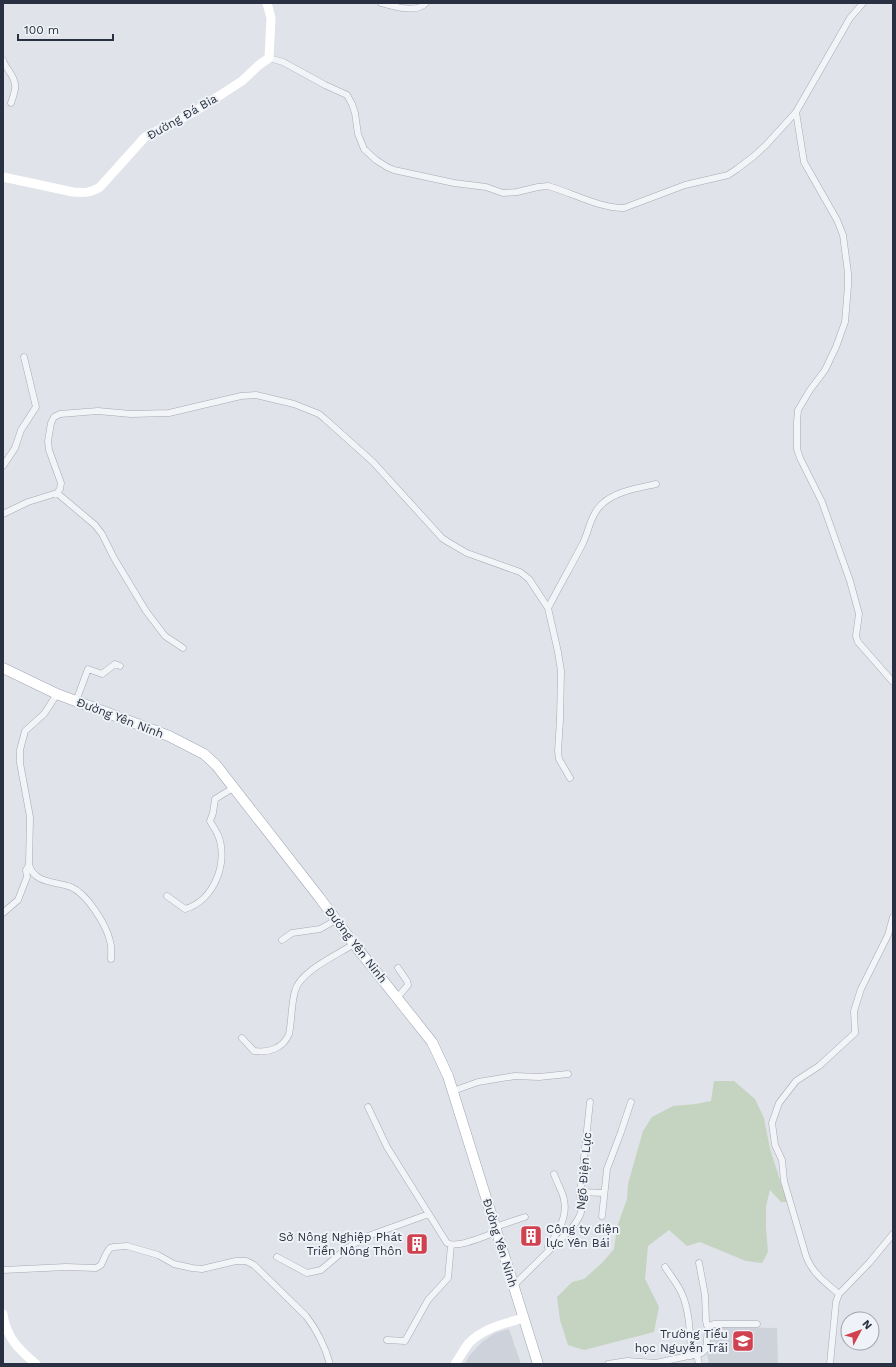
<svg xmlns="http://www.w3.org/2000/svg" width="896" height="1367" viewBox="0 0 896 1367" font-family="'Work Sans',sans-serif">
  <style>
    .built { fill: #ced2db }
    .green { fill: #c5d3c1 }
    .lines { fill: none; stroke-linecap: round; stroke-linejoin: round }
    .street-casing { stroke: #a5aab3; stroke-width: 7 }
    .primary-casing { stroke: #9fa7b5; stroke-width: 11 }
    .street { stroke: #f3f4f7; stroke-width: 6 }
    .secondary { stroke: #fff; stroke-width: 9 }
    .primary { stroke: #fff; stroke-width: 10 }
    .labels { text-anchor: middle; stroke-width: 4; stroke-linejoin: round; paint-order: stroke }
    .street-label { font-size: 12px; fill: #283041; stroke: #eff2f7 }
    .poi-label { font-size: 12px; fill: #283041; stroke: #eff2f7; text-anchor: end }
  </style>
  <rect width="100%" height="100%" fill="#e0e3e9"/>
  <path class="built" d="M712,1327l65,1 1,36h-76l7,-2 -2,-7z
    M509,1329l12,35h-56l4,-8 13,-14 13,-9z"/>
  <path class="green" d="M714,1081h20l21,18 9,19 6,31 17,53h-6l-11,-12 -4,16v22l2,24 -6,11 -16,-2 -46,-19 -13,4 -18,-16 -21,16 -3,33 14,28 -5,25 -70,18 -16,-5 -8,-25 -3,-23 15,-15 12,-3 18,-16 12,-14 3,-22 10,-28 1,-15 15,-53 9,-14 21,-11 23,-2 15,-3z"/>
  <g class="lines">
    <g class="street-casing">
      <path id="street" d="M381,3c13,3 35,11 45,0
        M269,58l14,4 42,23 22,10 5,9 3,9 3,21 6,15 12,11 11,7 7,3 60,13 32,4 17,6 14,-1 21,-5 10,-1c25,7 50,22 76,22l61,-23 43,-10 9,-6 17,-13 12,-11 30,-33 54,-94 13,-15
        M3,60c1,4 4,8 6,11 9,13 7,18 2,32
        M796,112l8,50 33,58 6,15 5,38v13l-3,36 -9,25 -11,23 -15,20 -12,20 -1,12v27l3,9 22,44 28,79 9,33 -3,22 2,6 35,40
        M3,466l12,-18 6,-18 15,-23 -12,-50
        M57,493l38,32 7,9 12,24 32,53 19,25 18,12
        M3,514l25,-12 29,-9 3,-4 1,-6 -12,-33 -1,-9 3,-18 3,-6 6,-3 38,-3 33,3 38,-1 72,-17 15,-1 38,9 25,10 6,5 48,43 69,76 6,4 19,11 53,19 9,7 19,29
        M57,694l-13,20 -19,17 -5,19v13l10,54 -1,48c6,19 26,16 42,22 16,7 35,37 39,54 2,6 1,12 1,18
        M76,701l12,-32 14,5 13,-10 5,2
        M570,778l-11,-19 -1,-8 2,-31 1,-49 -3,-19 -10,-44c11,-21 23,-42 34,-63 7,-13 8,-30 20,-41 14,-13 36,-16 54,-20
        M167,896l18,13c29,-8 44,-47 33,-74 -2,-5 -6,-10 -8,-14l3,-8 2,-14 18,-11
        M3,913l15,-13 9,-23 -1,-7 3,-5
        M282,940l10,-7 28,-4 16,-9
        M397,998l11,-13 -1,-4 -9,-13
        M242,1038l12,13c14,2 29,-2 35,-17 3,-14 2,-29 6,-43 5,-20 42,-36 59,-47
        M453,1091l25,-9 37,-6 24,1 29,-3
        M368,1107l19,40 60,96c10,6 38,-7 49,-11
        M581,1192l22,1
        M602,1216l5,-47 14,-37 10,-30
        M495,1227l30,-10
        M548,1247c9,-13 20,-30 16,-47 -1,-8 -7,-17 -10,-26
        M277,1257l30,16 14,-3 26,-22 21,-12 61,-22
        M699,1263l6,32 1,26 2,8
        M665,1267c5,8 13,17 17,27 8,18 8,41 9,62
        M3,1270l63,-3 30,1 5,-3 5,-11 4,-6 4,-1 13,-1 31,9 16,9 18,4 10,1 34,-8h10l8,4 52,51c11,14 19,31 24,48
        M513,1286l58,-57c10,-13 13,-18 9,-34l10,-93
        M839,1294c-13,-11 -27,-21 -33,-38l-22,-75 -2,-21 -7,-15 -3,-22 7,-20 17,-22 23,-15 36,-33 -1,-22 7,-22 27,-54 5,-18
        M387,1340l18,1 23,-41 20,-22 3,-33
        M697,1355l2,9
        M608,1364l19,-3 29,2 46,-10 4,-4 2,-20 1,-3 5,-2h43
        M830,1364l6,-62 3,-8 30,-31 24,-29"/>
    </g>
    <g class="primary-casing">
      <path id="primary" d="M3,668l54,26 112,42 35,18 12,11 103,132 35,47 78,98 16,34 90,288"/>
    </g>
    <use href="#street" class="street"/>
    <path class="secondary" d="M3,177l70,15c11,1 18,1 27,-5l45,-50 49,-25 48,-31 17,-16 10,-7 2,-40 -4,-15
      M3,1314c3,23 16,36 33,50
      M455,1364c5,-7 9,-15 14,-21 14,-15 35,-19 54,-25"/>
    <use href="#primary" class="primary"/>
  </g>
  <defs>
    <g id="building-square" transform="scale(1.15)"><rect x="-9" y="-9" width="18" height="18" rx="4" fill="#d14251" stroke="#eff2f7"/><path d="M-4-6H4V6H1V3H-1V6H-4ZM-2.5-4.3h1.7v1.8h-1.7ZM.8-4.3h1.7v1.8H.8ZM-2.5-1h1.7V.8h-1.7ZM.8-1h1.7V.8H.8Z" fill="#fff"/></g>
    <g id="school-square" transform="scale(1.15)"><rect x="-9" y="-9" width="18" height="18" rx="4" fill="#d14251" stroke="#eff2f7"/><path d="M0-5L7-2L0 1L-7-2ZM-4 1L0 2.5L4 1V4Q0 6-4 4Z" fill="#fff"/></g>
  </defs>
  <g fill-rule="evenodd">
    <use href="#building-square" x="531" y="1236"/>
    <use href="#building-square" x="417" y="1244"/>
    <use href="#school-square" x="743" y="1341"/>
  </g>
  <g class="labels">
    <g class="street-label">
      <text transform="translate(182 117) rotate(-30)" y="4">Đường Đá Bia</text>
      <text transform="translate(120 718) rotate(21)" y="4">Đường Yên Ninh</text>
      <text transform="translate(356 945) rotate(52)" y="4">Đường Yên Ninh</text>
      <text transform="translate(584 1171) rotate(-85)" y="4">Ngõ Điện Lực</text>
      <text transform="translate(500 1243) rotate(73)" y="4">Đường Yên Ninh</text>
    </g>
    <g class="poi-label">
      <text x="546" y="1233" text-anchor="start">Công ty điện<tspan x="546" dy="14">lực Yên Bái</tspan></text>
      <text x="402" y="1241">Sở Nông Nghiệp Phát<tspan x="402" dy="14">Triển Nông Thôn</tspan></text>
      <text x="728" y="1338">Trường Tiểu<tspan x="728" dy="14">học Nguyễn Trãi</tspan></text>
    </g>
  </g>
  <rect width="896" height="1367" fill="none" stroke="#283041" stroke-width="8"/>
  <g transform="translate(860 1331) rotate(49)"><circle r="19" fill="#eff2f7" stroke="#9fa4ae"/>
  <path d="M0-3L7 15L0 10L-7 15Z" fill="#d14251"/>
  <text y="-6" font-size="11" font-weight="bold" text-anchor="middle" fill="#283041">N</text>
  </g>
  <path d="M18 34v6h95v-6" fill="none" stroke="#283041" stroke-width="2"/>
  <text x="24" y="34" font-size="12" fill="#283041" stroke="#eff2f7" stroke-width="3" paint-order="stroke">100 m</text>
</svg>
